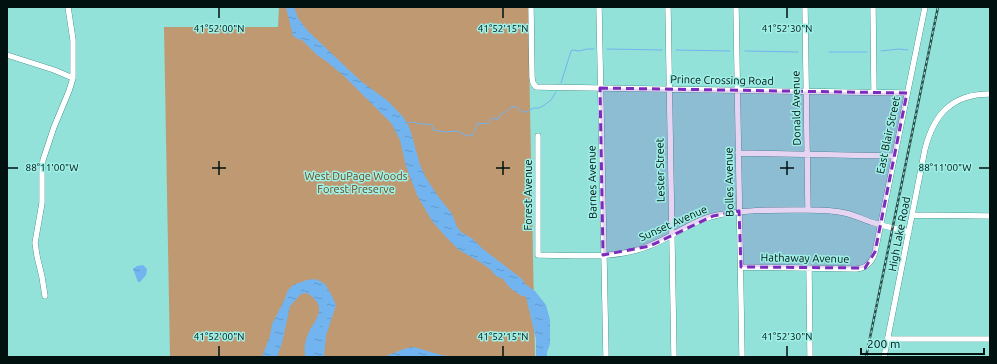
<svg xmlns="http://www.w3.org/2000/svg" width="997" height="364" viewBox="0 0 997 364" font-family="Ubuntu,sans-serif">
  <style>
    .green { fill: #bf9972 }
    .water { fill: url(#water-ripples) }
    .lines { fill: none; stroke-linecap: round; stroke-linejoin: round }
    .stream { stroke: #72b4ef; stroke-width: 1 }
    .river { stroke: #72b4ef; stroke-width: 7 }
    .minor-casing { stroke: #156f68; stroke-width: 6 }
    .minor { stroke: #fff; stroke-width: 5.5 }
    .rail-casing { stroke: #2b4e4a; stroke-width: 2.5 }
    .rail { stroke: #9ff0e7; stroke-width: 1; stroke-dasharray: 3; stroke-linecap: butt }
    .marked { fill: #7b2cbf; fill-opacity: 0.2; stroke: #7b2cbf; stroke-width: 3; stroke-dasharray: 8 5; stroke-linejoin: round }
    .ticks { fill: none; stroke: #00110f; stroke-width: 1.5 }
    .labels { text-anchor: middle; stroke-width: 3; stroke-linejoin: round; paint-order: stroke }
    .street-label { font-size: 11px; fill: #00110f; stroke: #9ff0e7 }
    .park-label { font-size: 11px; fill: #704716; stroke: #9ff0e7 }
    .ticks-label { font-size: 10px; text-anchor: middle; fill: #00110f; stroke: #9ff0e7; stroke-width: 3; stroke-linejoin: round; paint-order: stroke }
  </style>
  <defs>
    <pattern id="water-ripples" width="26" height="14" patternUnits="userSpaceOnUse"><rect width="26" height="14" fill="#72b4ef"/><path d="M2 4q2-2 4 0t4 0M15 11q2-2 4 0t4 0" fill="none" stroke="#619acc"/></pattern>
  </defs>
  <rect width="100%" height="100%" fill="#92e2d9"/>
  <path class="green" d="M279,7h249l7,350h-365l-6,-330h114z"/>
  <path class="water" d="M286,7h8l4,11 9,12 42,40 13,12 26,19 16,17 6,11 10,36 6,13 12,18 14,18 5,13 4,5 12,7 10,10 39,30 3,5 10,7 11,14 4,15v24l-3,8v5h-11v-18l-10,-42 -6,-2 -10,-7 -7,-9 -7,-3 -6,-7 -10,-7 -21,-12 -13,-13 -14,-16 -15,-26 -11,-29 -6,-26 -9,-17 -46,-46 -19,-16 -9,-6 -15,-15 -4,-1 -5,-3z
    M143,265l4,4 -1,6 -6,7h-2l-5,-13 4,-3z
    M316,279l9,5 7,12 4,9 -10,31 -2,21h-15c1,-10 1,-19 4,-28 1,-8 7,-14 6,-21 0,-6 -7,-12 -12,-15l-6,1 -11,12 -8,37 -5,14h-15l8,-21 2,-12 12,-23 4,-11 5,-5 14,-5z
    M414,347l27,8 14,2h-72c11,-3 19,-9 31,-10z"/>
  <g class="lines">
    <path class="stream" d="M607,49l55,1
      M676,50l54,1
      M745,51l53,1
      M881,51l18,-2 9,1
      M829,52h38
      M561,83l10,-32 2,-1 6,1 8,-2h7
      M407,123c6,-2 8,0 14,1 4,1 7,-1 11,1l1,5 13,2 10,-1 12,5 5,-1 2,-4 2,-8 10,1 5,-6 7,1 1,-4 6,-3 5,-5h6l5,5h3l9,-4h5l4,-2 8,-6 5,-8"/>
    <path class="river" d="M309,357c-3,-11 2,-23 8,-32"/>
    <g class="minor-casing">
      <path id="minor" d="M531,7l1,70 1,6 3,4 371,6
        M599,7l7,350
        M668,7l6,350
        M736,7l6,350
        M805,7l3,203
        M873,7l1,85
        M7,55l47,15 19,8
        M538,136v119c37,0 76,5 111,-9 24,-9 43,-26 69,-31 25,-5 50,-5 76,-5 17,0 35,-1 51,3 9,2 17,6 26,9 13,4 26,7 38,10
        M738,153l156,3
        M913,215l77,1
        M741,267l115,2c11,-1 16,-7 19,-17l50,-245
        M809,268l1,89
        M45,296l-3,-19 -5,-21 -2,-13 7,-40v-33l1,-10 11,-33 15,-36 4,-13v-38l-5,-33
        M888,339h102
        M884,357l41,-208c9,-35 27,-55 65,-55"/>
    </g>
    <use href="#minor" class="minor"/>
    <g class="rail-casing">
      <path id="rail" d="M866,357l72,-350"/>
    </g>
    <use href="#rail" class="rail"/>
  </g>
  <path class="marked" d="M600,88l307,5 -32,159 -10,16 -124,-1 -2,-56 -26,5 -63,30 -47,9z"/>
  <path class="ticks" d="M219,8v10M503,8v10M787,8v10M219,161v14M503,161v14M787,161v14M8,168h10M212,168h14M496,168h14M780,168h14M979,168h10M219,346v10M503,346v10M787,346v10"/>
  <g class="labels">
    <g class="street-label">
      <text transform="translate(722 80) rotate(1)" y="4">Prince Crossing Road</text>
      <text transform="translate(796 108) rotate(-91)" y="4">Donald Avenue</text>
      <text transform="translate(888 135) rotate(-78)" y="4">East Blair Street</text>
      <text transform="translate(660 170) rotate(-91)" y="4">Lester Street</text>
      <text transform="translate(592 182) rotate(-91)" y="4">Barnes Avenue</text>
      <text transform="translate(729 182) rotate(-91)" y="4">Bolles Avenue</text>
      <text transform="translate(528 195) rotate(-90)" y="4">Forest Avenue</text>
      <text transform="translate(673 223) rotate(-24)" y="4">Sunset Avenue</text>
      <text transform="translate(899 234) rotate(-79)" y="4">High Lake Road</text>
      <text transform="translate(805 258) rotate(1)" y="4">Hathaway Avenue</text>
    </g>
    <g class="park-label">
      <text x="356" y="180">West DuPage Woods<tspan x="356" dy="13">Forest Preserve</tspan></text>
    </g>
  </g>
  <g class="ticks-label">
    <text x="219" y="32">41°52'00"N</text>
    <text x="503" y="32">41°52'15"N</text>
    <text x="787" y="32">41°52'30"N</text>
    <text x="945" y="171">88°11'00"W</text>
    <text x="52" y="171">88°11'00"W</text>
    <text x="219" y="340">41°52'00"N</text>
    <text x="503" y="340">41°52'15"N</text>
    <text x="787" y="340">41°52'30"N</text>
  </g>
  <rect width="997" height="364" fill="none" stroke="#00110f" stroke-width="16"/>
  <path d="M861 348v6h123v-6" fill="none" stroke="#00110f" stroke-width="2"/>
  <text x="867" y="348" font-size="12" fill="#00110f" stroke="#9ff0e7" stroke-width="3" paint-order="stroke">200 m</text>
</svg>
